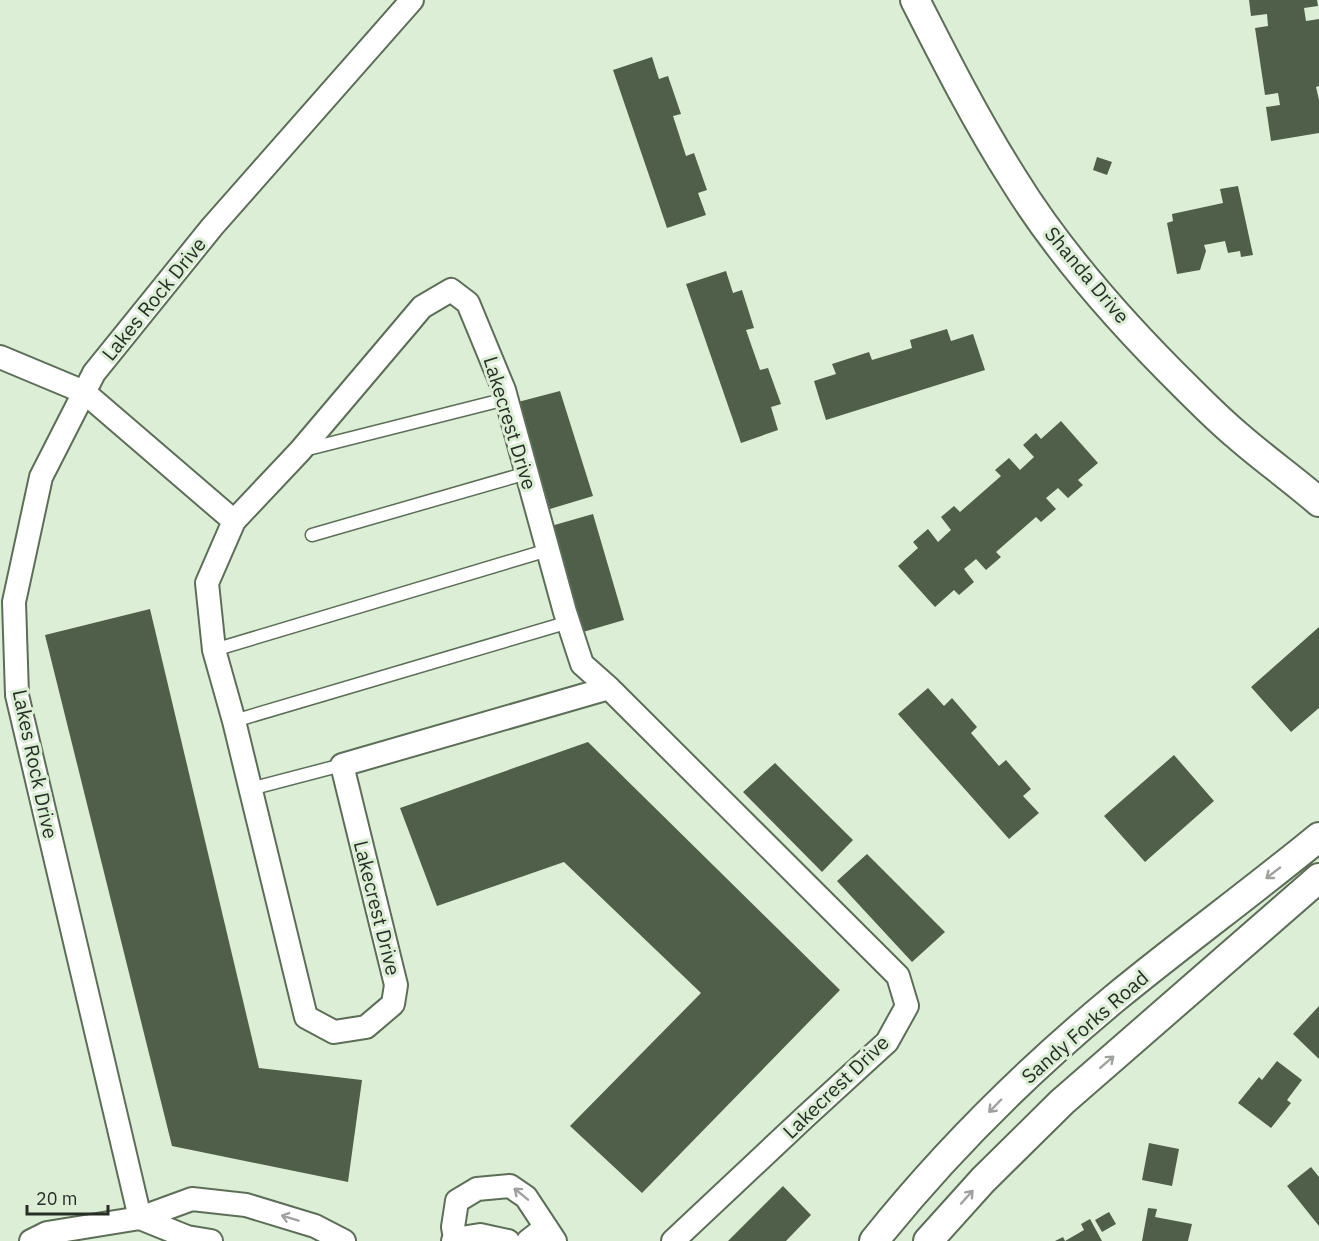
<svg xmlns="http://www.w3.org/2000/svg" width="1319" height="1241" viewBox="0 0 1319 1241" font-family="'IBM Plex Sans',sans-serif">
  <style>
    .building { fill: #4f5f4a }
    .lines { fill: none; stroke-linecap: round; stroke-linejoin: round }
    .service-casing { stroke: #5d6e58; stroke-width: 15 }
    .minor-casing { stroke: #5d6e58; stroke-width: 26 }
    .tertiary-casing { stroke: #5d6e58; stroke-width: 32 }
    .service { stroke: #fff; stroke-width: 12 }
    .minor { stroke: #fff; stroke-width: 22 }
    .tertiary { stroke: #fff; stroke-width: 28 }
    .oneway { stroke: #9ea19d }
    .labels { text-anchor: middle; stroke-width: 6; stroke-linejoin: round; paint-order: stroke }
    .street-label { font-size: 20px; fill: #272e25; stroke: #dcefd6 }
  </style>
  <rect width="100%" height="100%" fill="#dcefd6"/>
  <path class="building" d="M1249,0h68l1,6 -14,2 2,13 13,-2v67l-3,1 3,13v33l-48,8 -5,-34 14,-2 -2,-12 -13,2 -10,-67 13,-2 -1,-12 -16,2z
    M652,57l7,22 9,-3 13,38 -8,2 13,40 8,-3 13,37 -9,3 8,22 -39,13 -54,-158z
    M1097,157l15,5 -5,13 -14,-5z
    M1238,186l15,69 -12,2 -1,-6 -12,2 -3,-12 -21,4 2,6 -6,19 -23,4 -10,-51 6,-2 -1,-7 51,-11 -3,-14z
    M726,271l7,22 9,-3 12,38 -8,2 14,40 8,-2 13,36 -10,3 7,23 -37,13 -55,-159z
    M947,329l4,12 22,-7 12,36 -159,50 -12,-39 22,-7 -4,-10 37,-12 3,8 40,-12 -2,-8z
    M560,391l33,105 -43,13 -32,-107z
    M1061,421l37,42 -20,17 5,5 -15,13 -10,-10 -12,10 10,11 -15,13 -5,-5 -40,35 5,5 -15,13 -10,-11 -12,10 10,13 -15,13 -5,-5 -19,17 -37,-41 20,-18 -5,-6 15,-13 10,13 13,-12 -10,-13 13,-11 6,6 41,-36 -6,-6 14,-12 11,12 14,-13 -11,-12 13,-12 5,6z
    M593,514l31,106 -41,12 -32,-106z
    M150,609l109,459 103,12 -14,102 -176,-36 -127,-511z
    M1319,627v81l-28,24 -40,-45z
    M928,688l16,18 8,-8 25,29 -6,6 28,33 7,-6 25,29 -8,7 16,17 -30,26 -111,-125z
    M588,742l252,248 -198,203 -72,-67 131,-133 -137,-131 -127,44 -37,-98z
    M1174,755l40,46 -69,61 -41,-46z
    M775,763l78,77 -31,32 -79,-80z
    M867,854l78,78 -33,30 -75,-81z
    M1319,1006v53l-26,-25z
    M1277,1061l25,19 -15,20 4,3 -20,25 -33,-25 21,-26 3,3z
    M1149,1143l30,6 -7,37 -30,-6z
    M1311,1167l8,10v49l-32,-40z
    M783,1186l28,29 -25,26h-58z
    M1148,1208l9,1 -2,8 37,7 -4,17h-46z
    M1109,1212l7,12 -14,8 -7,-12z
    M1090,1219l12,22h-47l8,-4 2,4 19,-11 -3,-6z"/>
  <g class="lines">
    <g class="service-casing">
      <path id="service" d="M304,450l202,-51
        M312,535l215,-62
        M214,650l334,-100
        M234,721l335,-99
        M250,789l92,-24"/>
    </g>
    <g class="minor-casing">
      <path id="minor" d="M0,357l84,35 150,129 -27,62 7,67 20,71 72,296 28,15 32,-5 27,-23 3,-19 -54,-220 267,-77 289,288 9,30 -20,36 -82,75 -132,124
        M234,521l66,-70 122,-144 29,-17 17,13 36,87 61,222 17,52 27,24
        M140,1218l-123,-523 -3,-93 27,-125 53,-104 118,-146 200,-227
        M140,1218l47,19 24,4
        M455,1239l-2,-12 4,-26 20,-12 33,-3 16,11 29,44
        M31,1241l16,-8 93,-15 52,-19 54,6 69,21 29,15
        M453,1241l2,-2 25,-4 28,6
        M528,1241l18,-14"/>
    </g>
    <g class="tertiary-casing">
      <path id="tertiary" d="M915,0c31,61 62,122 99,180 45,73 113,149 174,209 16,16 33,33 50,47 26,23 55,43 81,66
        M874,1241c71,-89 153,-170 241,-243 67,-55 137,-106 204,-161
        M928,1241l55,-61 79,-78 257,-224"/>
    </g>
    <use href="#service" class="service"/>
    <use href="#minor" class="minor"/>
    <use href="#tertiary" class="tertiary"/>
  </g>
  <defs><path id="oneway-shaft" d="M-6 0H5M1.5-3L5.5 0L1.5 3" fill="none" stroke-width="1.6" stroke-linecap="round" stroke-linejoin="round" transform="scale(1.5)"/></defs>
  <g class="oneway">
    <use href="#oneway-shaft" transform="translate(1273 873) rotate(142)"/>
    <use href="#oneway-shaft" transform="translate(1107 1062) rotate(-41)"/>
    <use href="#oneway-shaft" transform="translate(995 1106) rotate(134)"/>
    <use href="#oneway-shaft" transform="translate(521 1194) rotate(-141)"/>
    <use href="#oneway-shaft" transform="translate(967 1197) rotate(-48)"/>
    <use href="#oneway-shaft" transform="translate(290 1218) rotate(-163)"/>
  </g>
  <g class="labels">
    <g class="street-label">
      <text transform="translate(1087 275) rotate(50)" y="7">Shanda Drive</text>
      <text transform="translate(154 299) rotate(-51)" y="7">Lakes Rock Drive</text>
      <text transform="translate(510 423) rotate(73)" y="7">Lakecrest Drive</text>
      <text transform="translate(35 764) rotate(78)" y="7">Lakes Rock Drive</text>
      <text transform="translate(377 908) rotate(76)" y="7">Lakecrest Drive</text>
      <text transform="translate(1085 1027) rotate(-41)" y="7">Sandy Forks Road</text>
      <text transform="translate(836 1087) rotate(-44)" y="7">Lakecrest Drive</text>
    </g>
  </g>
  <path d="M27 1205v9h81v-9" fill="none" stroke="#272e25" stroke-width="3"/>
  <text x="36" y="1205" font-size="18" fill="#272e25" stroke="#dcefd6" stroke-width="4.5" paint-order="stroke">20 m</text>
</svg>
